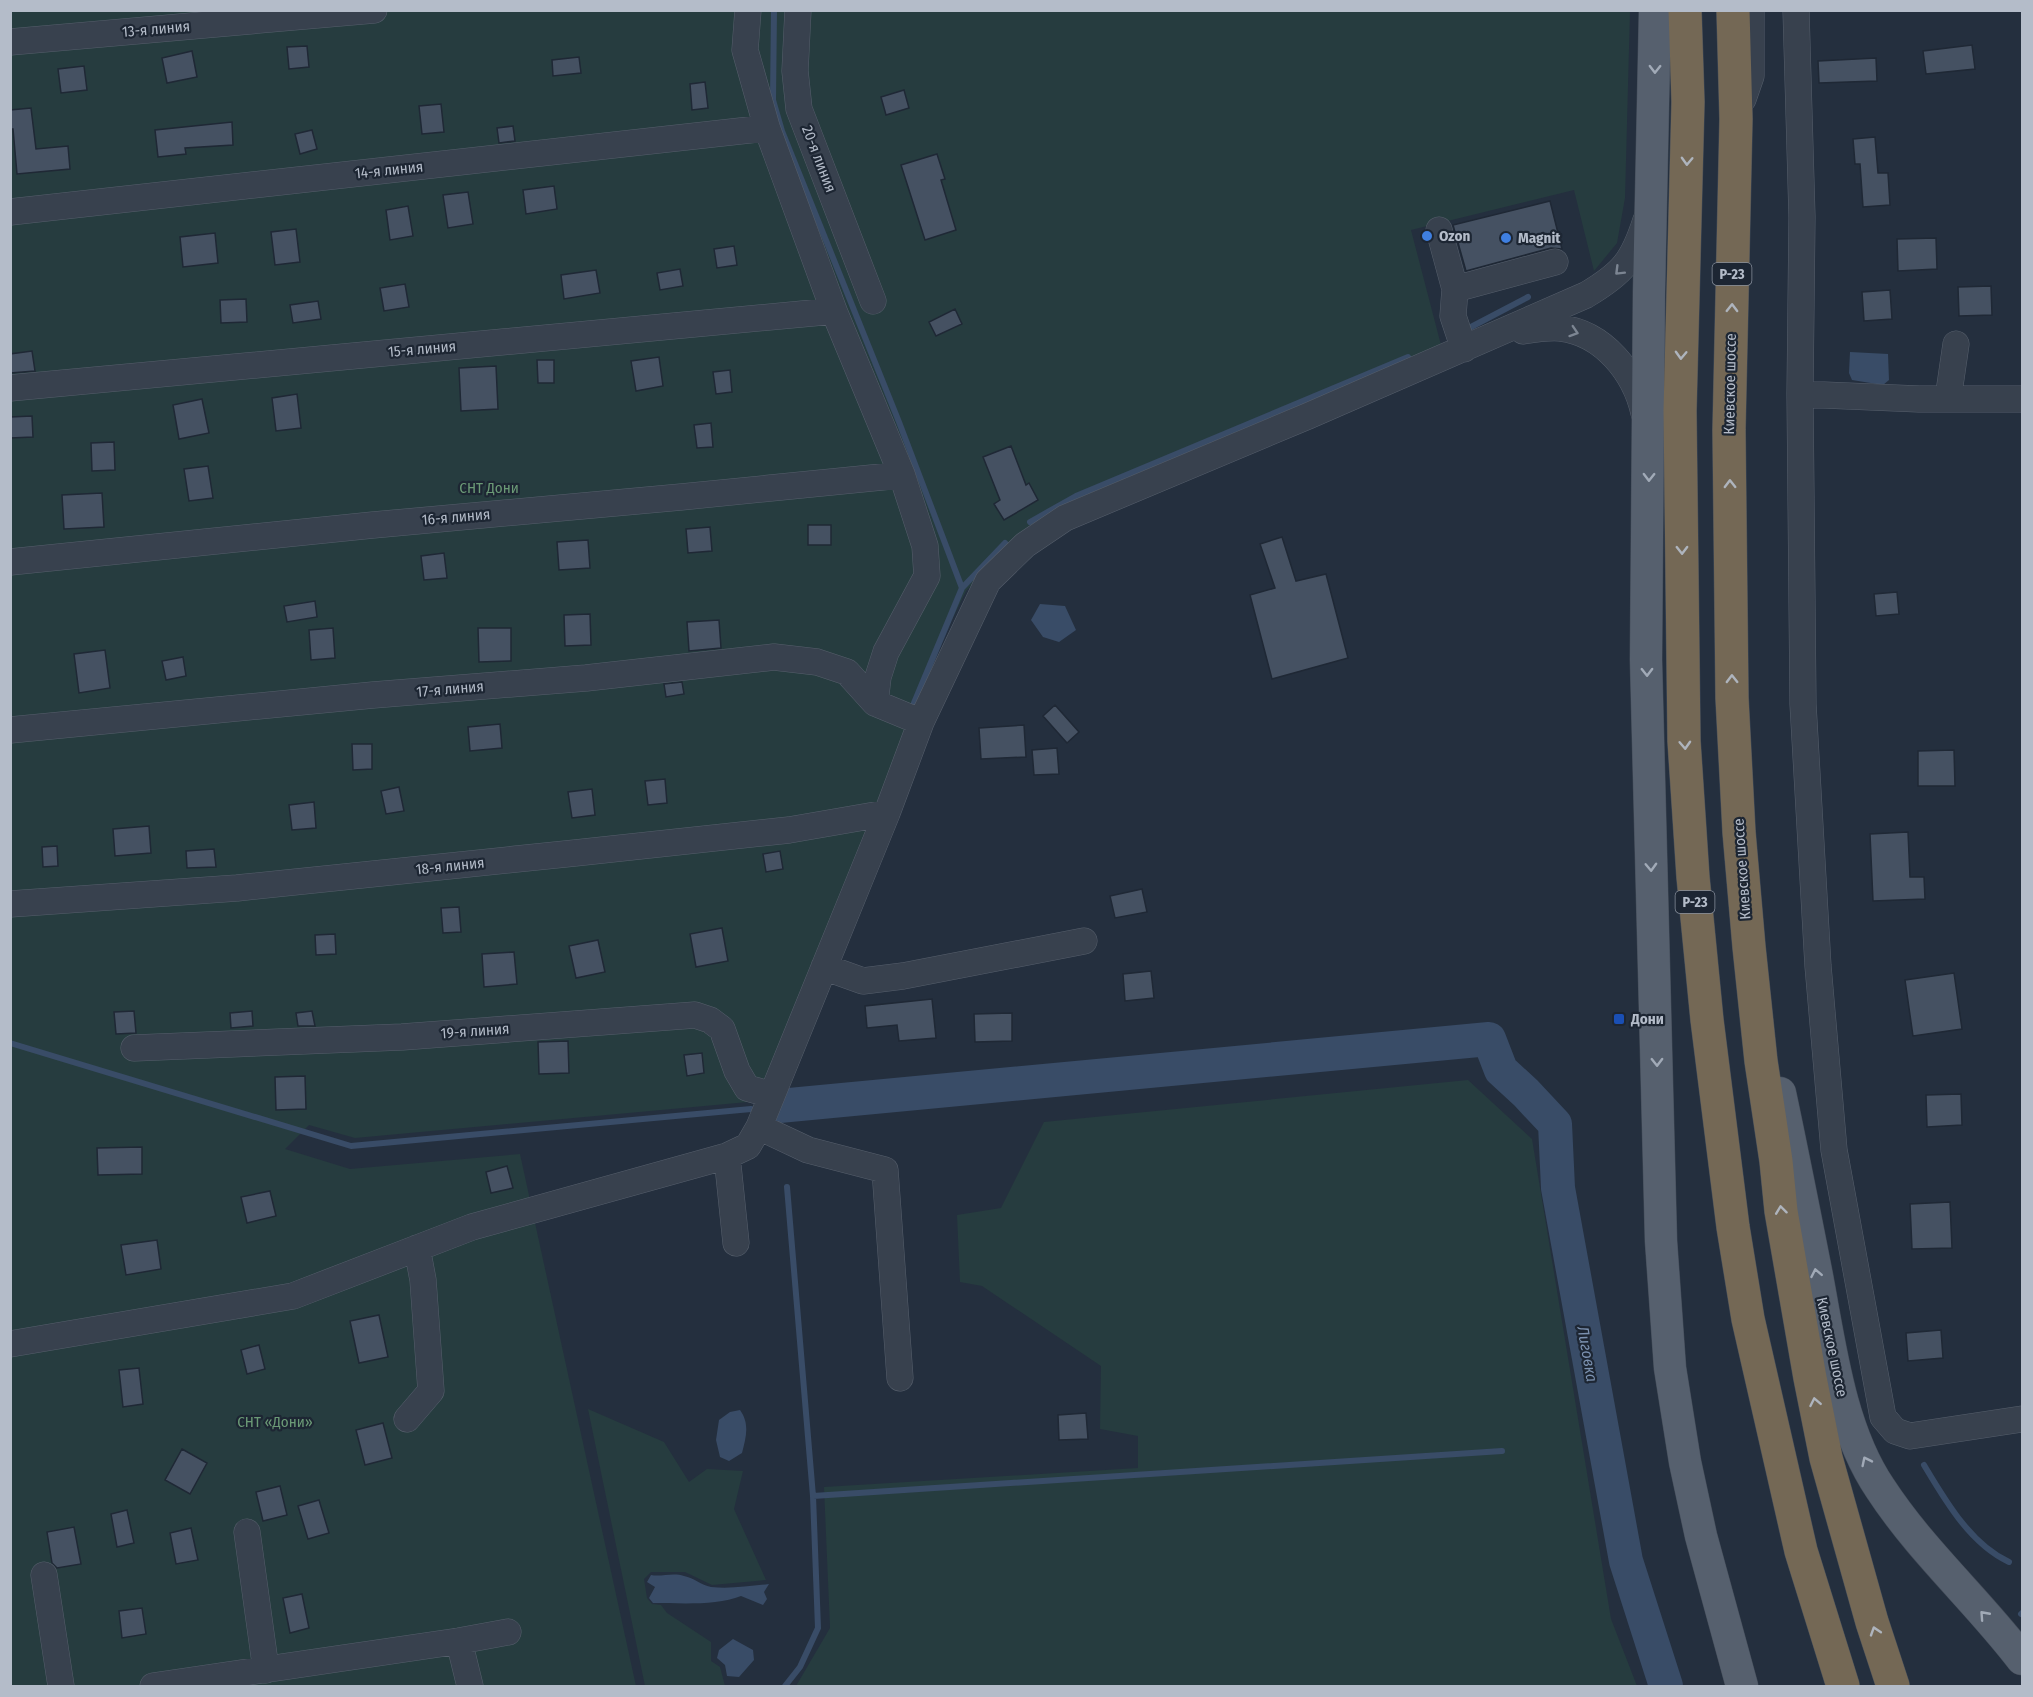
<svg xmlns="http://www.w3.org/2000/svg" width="2033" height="1697" viewBox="0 0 2033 1697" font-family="'Fira Sans Condensed',sans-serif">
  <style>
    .green { fill: #263c3f }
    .water { fill: #394c67 }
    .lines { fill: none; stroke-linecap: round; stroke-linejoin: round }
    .stream { stroke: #394c67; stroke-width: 6 }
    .river { stroke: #394c67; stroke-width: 34 }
    .building { fill: #455162; stroke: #1f2835; stroke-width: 1.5 }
    .minor-casing { stroke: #565f6c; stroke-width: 27 }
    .major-casing { stroke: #414a57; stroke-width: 33 }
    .highway-casing { stroke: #434c59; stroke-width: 34 }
    .minor { stroke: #38414e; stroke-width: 26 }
    .major { stroke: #56606e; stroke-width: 32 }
    .highway { stroke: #746855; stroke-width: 33 }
    .oneway { stroke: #a1aab7 }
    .oneway2 { stroke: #aeb4bd }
    .oneway3 { stroke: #7c8592 }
    .shop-dot { fill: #3f7fe0; stroke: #1d2633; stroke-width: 2 }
    .transit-dot { fill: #1a4fb4; stroke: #1d2633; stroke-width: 2 }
    .labels { text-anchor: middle; stroke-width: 4.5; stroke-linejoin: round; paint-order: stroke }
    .shield { fill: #1d2633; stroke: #878f9c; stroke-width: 1.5 }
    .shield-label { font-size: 14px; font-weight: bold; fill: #b4bcc9 }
    .street-label { font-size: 15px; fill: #b4bcc9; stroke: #1d2633 }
    .poi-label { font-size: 15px; font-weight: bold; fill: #b4bcc9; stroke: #1d2633; text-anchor: start }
    .park-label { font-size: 15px; fill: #6b9a76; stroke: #1d2633 }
    .water-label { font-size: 16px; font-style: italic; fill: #7c92b1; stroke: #1d2633 }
  </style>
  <rect width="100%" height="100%" fill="#242f3e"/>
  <path class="green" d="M11,11h1619l-5,187 -8,45 -23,28 -20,-81 -163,40 30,115 -373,162 -91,72 -11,12 -23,47 -184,463 -404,37 -46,-13 -24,24 65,20 170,-15 116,532h-625z
    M1468,1080l64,59 79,480 26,67h-841l34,-58 -6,-141 314,-19v-32l-38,-7 1,-63 -119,-80 -22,-4 -3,-67 44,-7 43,-86z
    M588,1409l76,33 25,40 18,-13 36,2 -9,38 32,71 -54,5 -27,-13h-34l-7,7 3,19 5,6 9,1 6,8 44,29v19l9,6 5,19h-80z"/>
  <path class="water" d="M1850,352l38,2 1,26 -6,5 -31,-5 -3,-7z
    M1040,604l25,2 11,24 -17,12 -16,-5 -12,-17z
    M740,1410c10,14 6,27 2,43l-13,8 -9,-4 -4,-17 3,-20 11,-8z
    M651,1575c11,2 22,-3 33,1 10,2 17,9 27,11 19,2 40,-1 58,-3l-5,8 3,7 -4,6 -22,-9c-24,10 -62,7 -88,7l-4,-5 6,-11 -8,-5z
    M733,1639l20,11 1,10 -15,17 -12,-1 -2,-11 -8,-7 2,-8z"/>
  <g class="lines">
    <path class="stream" d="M774,10l-1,90 9,31 117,291 63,166
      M1471,327l57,-30
      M1030,522l46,-26 332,-139
      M914,703l48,-115 43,-45
      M10,1043l341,103 400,-37
      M1924,1465c21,35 46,79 85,97
      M813,1496l689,-45
      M2021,1614l1,-1
      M785,1686l15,-19 18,-39 -5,-132 -26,-309"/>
    <path class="river" d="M779,1106l710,-67 12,31 25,23 29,31 3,64 68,373 40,125"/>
  </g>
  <path class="building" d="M1972,45l3,24 -49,5 -3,-23z
    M307,46l2,21 -20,2 -2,-22z
    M192,51l5,26 -30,6 -5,-25z
    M579,57l2,16 -28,3 -1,-16z
    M1876,58l1,23 -58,2 -1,-22z
    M84,66l3,24 -26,3 -3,-24z
    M705,82l3,26 -16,2 -2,-26z
    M904,90l5,18 -23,7 -5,-18z
    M441,104l3,28 -22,2 -3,-28z
    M31,108l5,41 32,-3 2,23 -53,5 -4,-45h-3v-19z
    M232,122l1,23 -48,3 1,6 -28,3 -3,-27z
    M513,126l2,15 -16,2 -2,-15z
    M312,130l5,19 -17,5 -5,-20z
    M1875,137l3,36h10l2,32 -27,2 -3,-43h-5l-2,-25z
    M937,154l8,25 -4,1 15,50 -31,10 -24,-75z
    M554,186l3,23 -31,5 -3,-24z
    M468,192l5,32 -25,4 -5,-33z
    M1550,201l12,48 -11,-1 -85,23 -13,-46z
    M408,206l5,30 -23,4 -4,-30z
    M296,229l4,33 -25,3 -4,-33z
    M215,233l3,30 -35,4 -3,-30z
    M1936,238l1,31 -39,2 -1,-32z
    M734,246l3,19 -20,3 -3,-19z
    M680,269l3,17 -23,4 -3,-17z
    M596,270l4,23 -36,6 -3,-24z
    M405,284l4,23 -25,4 -4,-23z
    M1991,286l1,29 -33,1 -1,-29z
    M1890,290l2,29 -28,2 -2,-29z
    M246,299l1,23 -26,1 -1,-23z
    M318,301l3,18 -28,4 -3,-18z
    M955,309l7,15 -26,12 -7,-14z
    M32,351l3,20 -25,2v-19z
    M659,357l4,29 -27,5 -5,-30z
    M537,360h17v23h-16z
    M496,366l2,43 -37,2 -2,-43z
    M730,370l2,22 -16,2 -3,-22z
    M297,394l4,34 -25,3 -4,-33z
    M202,399l7,34 -30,6 -6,-34z
    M32,416l1,21 -23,1v-21z
    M711,423l2,24 -16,1 -3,-23z
    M114,442l1,28 -23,1 -1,-28z
    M1011,446l15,39 3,-2 9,17 -34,20 -10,-16 6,-4 -17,-43z
    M208,466l5,32 -24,3 -5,-32z
    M102,493l2,34 -40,2 -2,-34z
    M808,525h23v20h-23z
    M710,527l2,24 -24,2 -2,-24z
    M1282,537l14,44 30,-7 22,84 -76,21 -22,-84 25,-7 -15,-44z
    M588,540l2,28 -31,2 -2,-28z
    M444,553l3,25 -23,2 -3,-24z
    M1897,592l2,22 -23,2 -2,-22z
    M315,601l2,16 -30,5 -3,-16z
    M590,614l1,31 -26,1 -1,-31z
    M719,620l2,28 -32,3 -2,-29z
    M333,628l2,30 -24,2 -2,-30z
    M478,628h33v33l-32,1z
    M105,650l5,38 -31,5 -5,-39z
    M183,657l3,19 -20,4 -4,-19z
    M682,682l2,12 -18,3 -2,-13z
    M1055,705l24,27 -12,11 -24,-27z
    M500,724l2,24 -32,3 -2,-24z
    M1024,725l2,32 -45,2 -2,-31z
    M352,744h20v25l-19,1z
    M1057,748l2,26 -25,1 -2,-25z
    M1954,750l1,36h-37v-35z
    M665,779l2,24 -19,2 -3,-24z
    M399,787l5,24 -18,3 -5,-23z
    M592,789l3,26 -23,3 -4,-26z
    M314,802l2,26 -24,2 -3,-25z
    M149,826l2,27 -36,3 -2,-27z
    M1908,832l2,45h14l1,22 -52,2 -3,-67z
    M57,846l1,20 -15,1 -1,-20z
    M214,849l2,18 -29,1 -1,-17z
    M780,851l3,18 -17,3 -3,-18z
    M1142,889l5,23 -32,6 -5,-22z
    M459,907l2,25 -18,1 -2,-25z
    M722,928l6,33 -32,6 -6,-33z
    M335,934l1,20 -20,1 -1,-20z
    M598,940l7,32 -29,6 -7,-32z
    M514,952l3,32 -33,3 -2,-33z
    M1151,971l3,27 -29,3 -2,-27z
    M1954,973l8,56 -49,7 -8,-56z
    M932,999l4,39 -37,3 -2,-16 -30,3 -2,-22z
    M134,1011l2,22 -20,1 -2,-22z
    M252,1011l1,15 -22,2 -1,-15z
    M312,1011l3,15h-17l-2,-13z
    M1012,1013v28l-37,1 -1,-28z
    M568,1041l1,32 -30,1 -1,-32z
    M702,1053l2,20 -17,3 -3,-21z
    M305,1076l1,33 -30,1 -1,-33z
    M1961,1094l1,31 -35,2 -1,-32z
    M142,1147v27l-44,1 -1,-27z
    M507,1166l6,22 -22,5 -5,-21z
    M270,1191l6,25 -29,7 -6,-26z
    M1950,1202l2,46 -40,1 -2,-45z
    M157,1240l4,29 -35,6 -5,-30z
    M379,1315l9,42 -29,6 -9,-42z
    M1941,1330l2,28 -35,3 -2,-28z
    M259,1345l6,24 -18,5 -6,-24z
    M139,1368l4,36 -20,3 -4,-37z
    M1086,1413l2,26 -29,1 -1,-25z
    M383,1423l9,35 -27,7 -9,-35z
    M182,1449l25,14 -17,31 -25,-14z
    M280,1486l7,29 -24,6 -7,-29z
    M319,1500l10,33 -21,6 -10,-33z
    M127,1510l7,33 -17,4 -6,-33z
    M74,1527l7,37 -24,4 -5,-5 -5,-31z
    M191,1528l7,32 -22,4 -6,-31z
    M302,1594l7,34 -19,5 -7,-35z
    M142,1608l4,26 -24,4 -3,-27z"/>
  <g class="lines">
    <g class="minor-casing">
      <path id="minor" d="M748,10l-3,40 22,78 67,183 68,164 23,71 2,30 -41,76 -8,25 -3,26 46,19
        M798,10l-3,61 4,38 74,192
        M1796,10l6,207 -2,177 3,310 15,262 16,184 49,267 12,14 15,5 112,-17
        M10,42l364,-32
        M1743,99l8,-23v-66
        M10,212l757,-84
        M1439,230l16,59
        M1523,331c12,-2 24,-4 37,-3 44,5 75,45 84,85
        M1464,349l-11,-33 2,-27 100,-27
        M10,388l824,-77
        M1800,394l119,5h103
        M1948,399l8,-55
        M10,562l363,-37 308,-28 221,-22
        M10,730l363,-35 213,-17 188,-21 43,5 30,10 28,31
        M10,904l227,-16 338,-35 214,-23 98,-17
        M824,967l39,14 40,-5 181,-35
        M134,1048l268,-11 293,-22 15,5 12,9 15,42 10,17 25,7
        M759,1127l49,23 77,20 15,208
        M727,1156l9,87
        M10,1344l283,-48 179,-69 255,-71 21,-10 11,-19 128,-314 34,-91 67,-141 37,-36 40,-27 243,-102 278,-121c37,-22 47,-34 60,-75
        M407,1419l24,-28 -8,-111 -6,-32
        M247,1532l19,138
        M44,1575l17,111
        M459,1641l11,45
        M153,1686l306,-45 49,-9"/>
    </g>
    <g class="major-casing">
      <path id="major" d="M1655,10l-6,282 -3,368 15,581 9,127 15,94 16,74 41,150
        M1780,1093c13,61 25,122 37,183 13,69 23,153 63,212 41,63 97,112 142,171"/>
    </g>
    <g class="highway-casing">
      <path id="highway" d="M1685,10l3,92 -8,309 4,330 9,136 14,143 26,207 15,92 53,232 42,135
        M1733,10l3,109 -7,311 3,268 7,134 10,115 12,114 15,100 5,50 29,167 16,80 46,164 21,64"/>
    </g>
    <use href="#minor" class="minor"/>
    <use href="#major" class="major"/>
    <use href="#highway" class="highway"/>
  </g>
  <defs><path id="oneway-chevron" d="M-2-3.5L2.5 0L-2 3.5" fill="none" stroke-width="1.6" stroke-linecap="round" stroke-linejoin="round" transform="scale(1.5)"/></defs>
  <g class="oneway">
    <use href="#oneway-chevron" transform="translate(1655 69) rotate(91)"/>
    <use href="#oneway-chevron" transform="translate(1649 477) rotate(91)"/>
    <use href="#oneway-chevron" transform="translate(1647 672) rotate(89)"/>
    <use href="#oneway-chevron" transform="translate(1651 867) rotate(88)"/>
    <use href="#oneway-chevron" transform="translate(1657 1062) rotate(89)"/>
    <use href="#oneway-chevron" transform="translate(1816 1273) rotate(-101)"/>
    <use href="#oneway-chevron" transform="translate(1866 1461) rotate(-116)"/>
    <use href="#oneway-chevron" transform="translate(1984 1615) rotate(-132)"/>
  </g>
  <g class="oneway2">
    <use href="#oneway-chevron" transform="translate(1687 161) rotate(92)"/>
    <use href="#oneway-chevron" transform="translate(1732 308) rotate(-89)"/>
    <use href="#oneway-chevron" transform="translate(1681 355) rotate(92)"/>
    <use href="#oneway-chevron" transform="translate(1730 484) rotate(-91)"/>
    <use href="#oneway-chevron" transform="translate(1682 550) rotate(89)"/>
    <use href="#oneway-chevron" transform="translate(1732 679) rotate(-91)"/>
    <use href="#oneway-chevron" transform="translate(1685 745) rotate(87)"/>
    <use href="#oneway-chevron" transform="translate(1781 1210) rotate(-97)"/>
    <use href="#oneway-chevron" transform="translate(1815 1402) rotate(-101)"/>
    <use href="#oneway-chevron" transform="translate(1875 1631) rotate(-108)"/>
  </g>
  <g class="oneway3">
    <use href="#oneway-chevron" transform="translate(1619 271) rotate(135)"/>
    <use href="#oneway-chevron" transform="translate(1574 332) rotate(18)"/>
  </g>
  <g class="shop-dot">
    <circle cx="1427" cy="236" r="6"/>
    <circle cx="1506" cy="238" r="6"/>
  </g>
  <rect class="transit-dot" x="1613" y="1013" width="12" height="12" rx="3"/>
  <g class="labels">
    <g class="shield">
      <rect x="1712.5" y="263" width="39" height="22" rx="4.5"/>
      <rect x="1675.5" y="891" width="39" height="22" rx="4.5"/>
    </g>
    <g class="shield-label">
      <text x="1732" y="279">Р-23</text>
      <text x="1695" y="907">Р-23</text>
    </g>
    <g class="street-label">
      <text transform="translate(156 29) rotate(-5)" y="5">13-я линия</text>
      <text transform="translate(819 159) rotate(69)" y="5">20-я линия</text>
      <text transform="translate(389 170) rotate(-6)" y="5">14-я линия</text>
      <text transform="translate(422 349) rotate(-5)" y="5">15-я линия</text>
      <text transform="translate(1730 384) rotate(-89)" y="5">Киевское шоссе</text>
      <text transform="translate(456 517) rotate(-5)" y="5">16-я линия</text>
      <text transform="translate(450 689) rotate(-5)" y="5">17-я линия</text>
      <text transform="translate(450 866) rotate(-6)" y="5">18-я линия</text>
      <text transform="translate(1742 869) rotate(-94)" y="5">Киевское шоссе</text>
      <text transform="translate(475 1031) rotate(-4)" y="5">19-я линия</text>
      <text transform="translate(1832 1347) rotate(78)" y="5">Киевское шоссе</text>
    </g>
    <g class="poi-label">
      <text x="1439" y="241">Ozon</text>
      <text x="1518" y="243">Magnit</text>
      <text x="1631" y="1024">Дони</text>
    </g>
    <g class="park-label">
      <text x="489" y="493">СНТ Дони</text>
      <text x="275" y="1427">СНТ «Дони»</text>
    </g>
    <g class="water-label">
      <text transform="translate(1588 1354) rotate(80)" y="6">Лиговка</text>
    </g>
  </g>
  <rect width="2033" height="1697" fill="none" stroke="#b4bcc9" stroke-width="24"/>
</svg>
